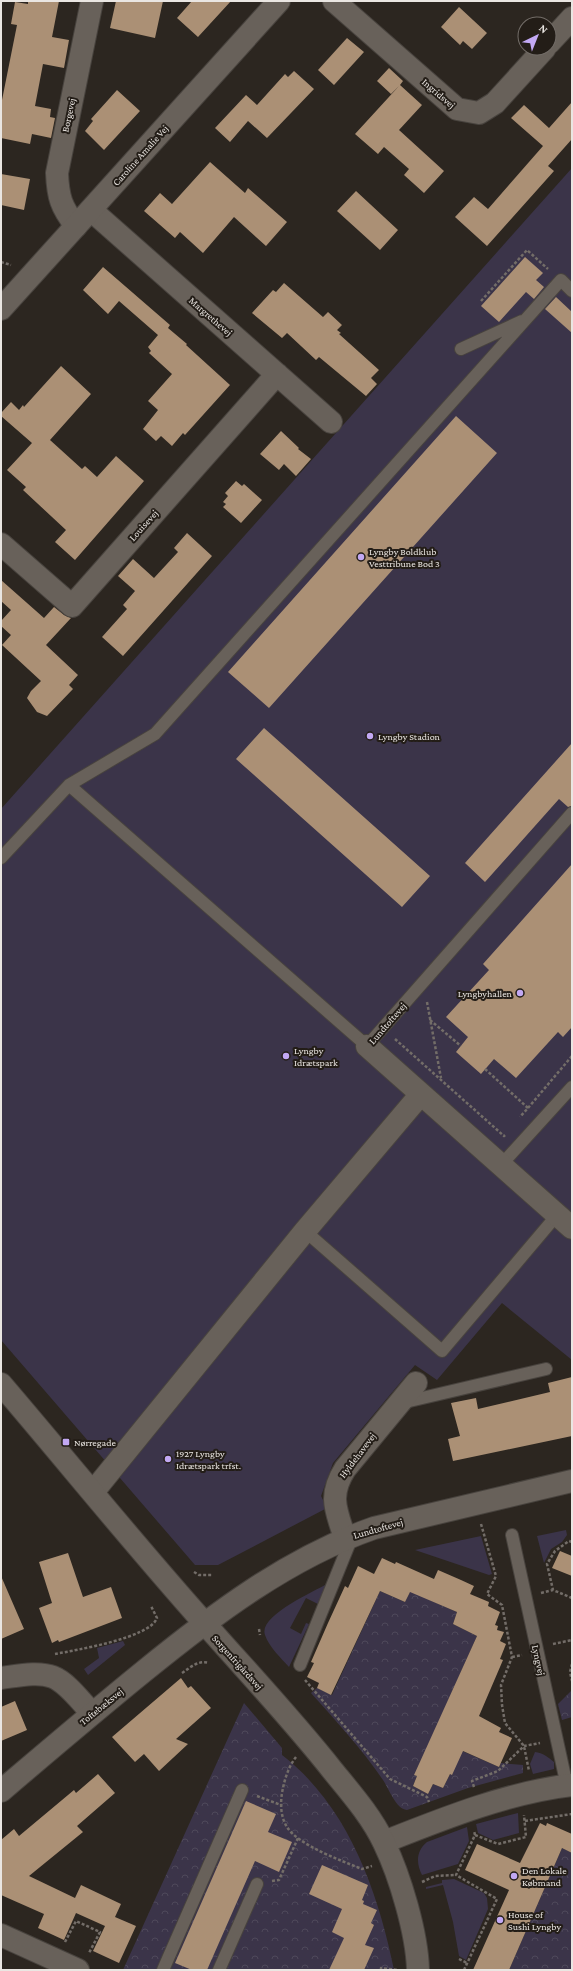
<svg xmlns="http://www.w3.org/2000/svg" width="573" height="1971" viewBox="0 0 573 1971" font-family="'Crimson Pro',serif">
  <style>
    .grass { fill: #3b3449 }
    .park { fill: url(#park-crowns) }
    .building { fill: #ab9075 }
    .lines { fill: none; stroke-linecap: round; stroke-linejoin: round }
    .service-casing { stroke: #48433e; stroke-width: 14 }
    .minor-casing { stroke: #48433e; stroke-width: 24 }
    .tertiary-casing { stroke: #48433e; stroke-width: 24 }
    .path { stroke: #736d68; stroke-width: 2.5; stroke-dasharray: 3 2; stroke-linecap: butt }
    .service { stroke: #68615a; stroke-width: 12 }
    .minor { stroke: #68615a; stroke-width: 22 }
    .tertiary { stroke: #68615a; stroke-width: 22 }
    .poi-dot { fill: #c2a8f3; stroke: #231d17; stroke-width: 1.5 }
    .labels { text-anchor: middle; stroke-width: 4; stroke-linejoin: round; paint-order: stroke }
    .street-label { font-size: 10px; fill: #eae6e2; stroke: #231d17 }
    .poi-label { font-size: 10px; fill: #eae6e2; stroke: #231d17; text-anchor: start }
  </style>
  <defs>
    <pattern id="park-crowns" width="20" height="18" patternUnits="userSpaceOnUse"><rect width="20" height="18" fill="#3b3449"/><path d="M2 6a3 3 0 1 1 6 0M12 15a3 3 0 1 1 6 0" fill="none" stroke="#4e485a"/></pattern>
  </defs>
  <rect width="100%" height="100%" fill="#2c2620"/>
  <path class="grass" d="M572,168v1192l-70,-57 -65,77 -22,-15 -82,98 -12,33 6,12 -109,57h-23l-194,-225v-531z
    M566,1530l1,5 -5,7 -11,7 -7,14 -7,-27z
    M481,1536l11,38 -3,1 -74,-25z
    M327,1584l-9,20 -12,-6 -16,30 11,6 5,-11 3,1 -20,43c-8,-9 -20,-20 -24,-32 -7,-19 48,-43 62,-51z
    M123,1641l2,4 -37,30 -4,-6 15,-11 -2,-10z
    M535,1752c8,1 13,5 19,10v7l-21,5 -3,-10z
    M518,1813l1,20 -26,7 -15,-7 -2,-9z
    M467,1827l2,14 -11,23 -36,11c-6,-12 -6,-24 5,-33z
    M454,1879l30,14 3,5 1,11 -22,51 -7,-4 -6,-34 -10,-37 -17,4v-2l16,-4v-3z"/>
  <path class="park" d="M418,1574l7,24 32,14 -4,12 24,12 -62,139 2,1 -4,10 15,8 5,-10 10,4 7,-14h2l8,-24 39,17 2,-4 22,2v8l-55,15 -61,22c-11,-1 -18,-21 -24,-30 -21,-31 -47,-59 -72,-87l6,-5 15,7 48,-104 25,11z
    M572,1690v27l-10,3 -4,-16z
    M244,1703l38,45v7c66,51 96,136 112,215h-271z
    M562,1848l10,5v117h-63z"/>
  <path class="building" d="M28,1h31l-7,36 17,3 -5,28 -21,-4 -8,42 16,3 -1,8 5,1 -4,20 -19,-4 -2,10 -29,-6v-33l16,-80 -6,-1 4,-22 13,2z
    M116,1h47l-8,37 -45,-10z
    M192,1h39l-33,36 -21,-19z
    M459,7l28,26 -15,16 -9,-8 -3,4 -19,-18z
    M347,38l17,14 -30,33 -16,-15z
    M389,68l14,13 -3,4 22,20 -23,25 45,41 -20,22 -20,-18 5,-6 -25,-22 -6,7 -23,-20 44,-48 -8,8 -14,-13z
    M294,71l20,18 -47,49 -19,-17 -18,21 -15,-14 31,-33 11,10 28,-31 3,3z
    M117,90l23,21 -36,39 -19,-19 8,-10 -2,-2z
    M572,102v37l-24,27 6,5 -67,75 -32,-29 19,-20 14,12 55,-63 -32,-28 13,-13 25,23z
    M210,162l35,31 3,-5 39,34 -21,24 -32,-29 -31,36 -23,-21 -5,6 -31,-27 16,-18 12,11z
    M1,174l29,5 -6,31 -23,-5z
    M356,191l42,39 -18,20 -43,-39z
    M525,257l18,16 -7,7 8,7 -10,12 -8,-7 -27,30 -18,-16z
    M103,267l67,58 -2,3 19,16 -1,1 44,40 -45,50 -2,-2 -11,13 -11,-10 -5,5 -13,-12 15,-19 -10,-9 24,-27 -23,-21 2,-2 -3,-4 10,-12 -39,-34 -11,13 -25,-24z
    M284,283l39,34 5,-5 14,13 -5,5 4,3 -2,1 40,36 -8,8 6,6 -11,12 -47,-39 -3,3 -29,-27 -5,5 -30,-25 21,-23 3,2z
    M556,297l16,15v21l-27,-24z
    M61,366l30,28 -41,46 32,29 3,-3 12,11 19,-21 28,25 -69,79 -20,-18 11,-12 -43,-40 3,-3 -19,-17 25,-27 -31,-27v-3l10,-11 8,8 4,-5 1,2z
    M456,416l41,37 -228,255 -41,-36z
    M281,431l18,17 -1,1 13,10 -15,17 -12,-12 -5,6 -19,-16z
    M236,481l6,5 2,-2 18,16 -21,23 -18,-16 3,-3 -3,-2 5,-6 -3,-3z
    M187,533l25,23 -89,100 -21,-19 25,-28 -4,-4 12,-14 -17,-15 15,-17 21,19 24,-26 -4,-4z
    M1,580l43,38 10,-11 10,8 7,3 -25,27 32,30 -9,10 4,4 -26,27 -10,-4 -10,-14 4,-7 10,-10 -39,-36 9,-10 -10,-9v-5l10,-11 -10,-9z
    M264,728l166,148 -28,31 -166,-148z
    M572,743v63l-4,1 -9,-8 -74,83 -20,-19z
    M572,864v163l-9,10 -5,-5 -42,46 -22,-19 -13,15 -25,-22 12,-15 -22,-20 43,-47 -6,-6z
    M572,1377v59l-119,25 -5,-22 12,-3 -9,-33 25,-5 2,11 72,-17 -2,-9z
    M560,1551l12,5v20l-20,-8z
    M68,1553l15,44 28,-10 11,31 -63,24 -1,-2 -6,3 -13,-35 13,-5 -13,-41z
    M382,1558l13,6 1,-2 38,17 4,-9 23,10 13,6 -4,8 19,8 -1,4 12,6 -5,13 3,1 -1,4 7,2 -4,9 6,3 -6,15 3,1 -24,56 22,12 -2,4 13,6 -13,29 -36,-16 -11,24 -2,-1 -7,14 -10,-4 -5,10 -15,-8 4,-10 -3,-1 63,-139 -24,-12 4,-12 -47,-20 -5,10 -25,-11 -49,104 -14,-7 2,-5 -12,-6 7,-14 -3,-1 17,-39 17,-37 3,2 10,-22 16,8z
    M1,1576l23,53 -23,10z
    M181,1678l7,10 3,-2 20,22 -35,31 12,5 -29,27 -15,-17 -9,8 -23,-25z
    M15,1701l12,29 -26,11v-34z
    M98,1774l17,19 -38,33 6,6 -54,44 46,22 6,-13 40,19 -6,13 21,9 -17,37 -26,-12 12,-25 -29,-13 -12,27 -26,-12 6,-14 -43,-19v-55l13,-11 5,7 55,-46 2,3z
    M246,1801l30,13 -8,18 24,10 -13,30 -24,-11 -48,109h-15l-17,-7z
    M540,1823l6,3 1,-3 25,11v19l-10,-5 -53,122h-36l36,-80 -44,-20 12,-26 43,19z
    M322,1865l46,20 -6,15 2,1 -1,3 14,6 -6,13 3,2 -9,20 9,3 -10,22h-35l15,-32 -12,-6 10,-23 -33,-15z"/>
  <g class="lines">
    <g class="service-casing">
      <path id="service" d="M461,349l61,-28
        M69,785l298,261 205,-233
        M1,858l68,-73 86,-51 406,-454 11,11
        M501,1165l71,-78
        M305,1231l137,120 115,-136
        M401,1403l145,-34
        M512,1535l55,251
        M300,1665l52,-128
        M163,1970l79,-180
        M219,1970l38,-86"/>
    </g>
    <g class="minor-casing">
      <path id="minor" d="M334,1l123,108 22,4 16,-10 50,-55
        M549,43l23,-25
        M91,210l240,212
        M76,226c-15,-19 -18,-29 -19,-53l35,-172
        M1,544l71,62 205,-232
        M367,1046l205,182
        M93,1492l212,-261 116,-137
        M345,1538c-9,-28 -17,-42 0,-69l71,-86
        M1,1678c16,-2 37,-7 52,-1 15,6 28,25 39,36
        M384,1842c58,-23 125,-50 188,-57
        M1,1935l77,35"/>
    </g>
    <g class="tertiary-casing">
      <path id="tertiary" d="M1,309l278,-308
        M1,1384c71,83 140,169 214,251 40,45 81,89 118,136 18,22 39,46 51,72 16,33 33,90 34,127
        M1,1791c47,-40 94,-80 142,-119 70,-57 145,-114 231,-144l198,-47"/>
    </g>
    <path class="path" d="M1,262l10,3
      M481,301l46,-51 21,19
      M427,1002l14,76
      M430,1020l31,26
      M395,1039l109,97 1,-1
      M485,1069l43,39 -8,9
      M528,1108l44,-52
      M481,1524l15,52 -9,18 15,11 10,52 -11,28 1,20 3,18 19,23 5,25
      M572,1542l-3,-1 -14,10 -8,13 6,26 19,8
      M194,1572l5,3h13
      M541,1593l12,-3
      M259,1629l1,6
      M553,1644l19,-4
      M55,1654c21,-4 95,-16 102,-36l-6,-12
      M512,1657l10,-2
      M572,1664l-2,8 2,9
      M182,1673c9,-6 16,-13 27,-10
      M305,1680l85,99 37,18 2,5
      M296,1757c-7,9 -11,21 -13,31 -3,13 -3,28 4,39 11,18 55,34 75,42l10,-3
      M474,1787l-2,-6 26,-10 26,-25 16,-3
      M257,1796l24,9
      M525,1821l47,-7
      M475,1835l23,9 28,-7 -2,-22
      M272,1881l7,-1 19,-42
      M422,1882l13,-6 21,-1
      M65,1942l11,-21 24,11 -11,21
      M459,1959l8,4
      M381,1970v-2l16,2
      M464,1970l33,-71 -41,-24 19,-40 -1,-4"/>
    <use href="#service" class="service"/>
    <use href="#minor" class="minor"/>
    <use href="#tertiary" class="tertiary"/>
  </g>
  <g class="poi-dot">
    <circle cx="361" cy="557" r="4"/>
    <circle cx="370" cy="736" r="4"/>
    <circle cx="520" cy="993" r="4"/>
    <circle cx="286" cy="1056" r="4"/>
    <rect x="62" y="1438" width="8" height="8" rx="2"/>
    <circle cx="168" cy="1459" r="4"/>
    <circle cx="514" cy="1876" r="4"/>
    <circle cx="500" cy="1920" r="4"/>
  </g>
  <g class="labels">
    <g class="street-label">
      <text transform="translate(439 93) rotate(41)" y="4">Ingridsvej</text>
      <text transform="translate(68 115) rotate(-78)" y="4">Borgevej</text>
      <text transform="translate(140 155) rotate(-48)" y="4">Caroline Amalie Vej</text>
      <text transform="translate(211 316) rotate(41)" y="4">Margrethevej</text>
      <text transform="translate(143 525) rotate(-48)" y="4">Louisevej</text>
      <text transform="translate(387 1023) rotate(-49)" y="4">Lundtoftevej</text>
      <text transform="translate(357 1455) rotate(-53)" y="4">Hyldehavevej</text>
      <text transform="translate(378 1528) rotate(-16)" y="4">Lundtoftevej</text>
      <text transform="translate(539 1660) rotate(78)" y="4">Lyngvej</text>
      <text transform="translate(238 1662) rotate(48)" y="4">Sorgenfrigårdsvej</text>
      <text transform="translate(101 1706) rotate(-39)" y="4">Toftebæksvej</text>
    </g>
    <g class="poi-label">
      <text x="369" y="555">Lyngby Boldklub<tspan x="369" dy="12">Vesttribune Bod 3</tspan></text>
      <text x="378" y="740">Lyngby Stadion</text>
      <text x="512" y="997" text-anchor="end">Lyngbyhallen</text>
      <text x="294" y="1054">Lyngby<tspan x="294" dy="12">Idrætspark</tspan></text>
      <text x="74" y="1446">Nørregade</text>
      <text x="176" y="1457">1927 Lyngby<tspan x="176" dy="12">Idrætspark trfst.</tspan></text>
      <text x="522" y="1874">Den Lokale<tspan x="522" dy="12">Købmand</tspan></text>
      <text x="508" y="1918">House of<tspan x="508" dy="12">Sushi Lyngby</tspan></text>
    </g>
  </g>
  <rect width="573" height="1971" fill="none" stroke="#eae6e2" stroke-width="4"/>
  <g transform="translate(537 36) rotate(43)"><circle r="19" fill="#231d17" stroke="#736d68"/>
  <path d="M0-3L7 15L0 10L-7 15Z" fill="#c2a8f3"/>
  <text y="-6" font-size="11" font-weight="bold" text-anchor="middle" fill="#eae6e2">N</text>
  </g>
</svg>
